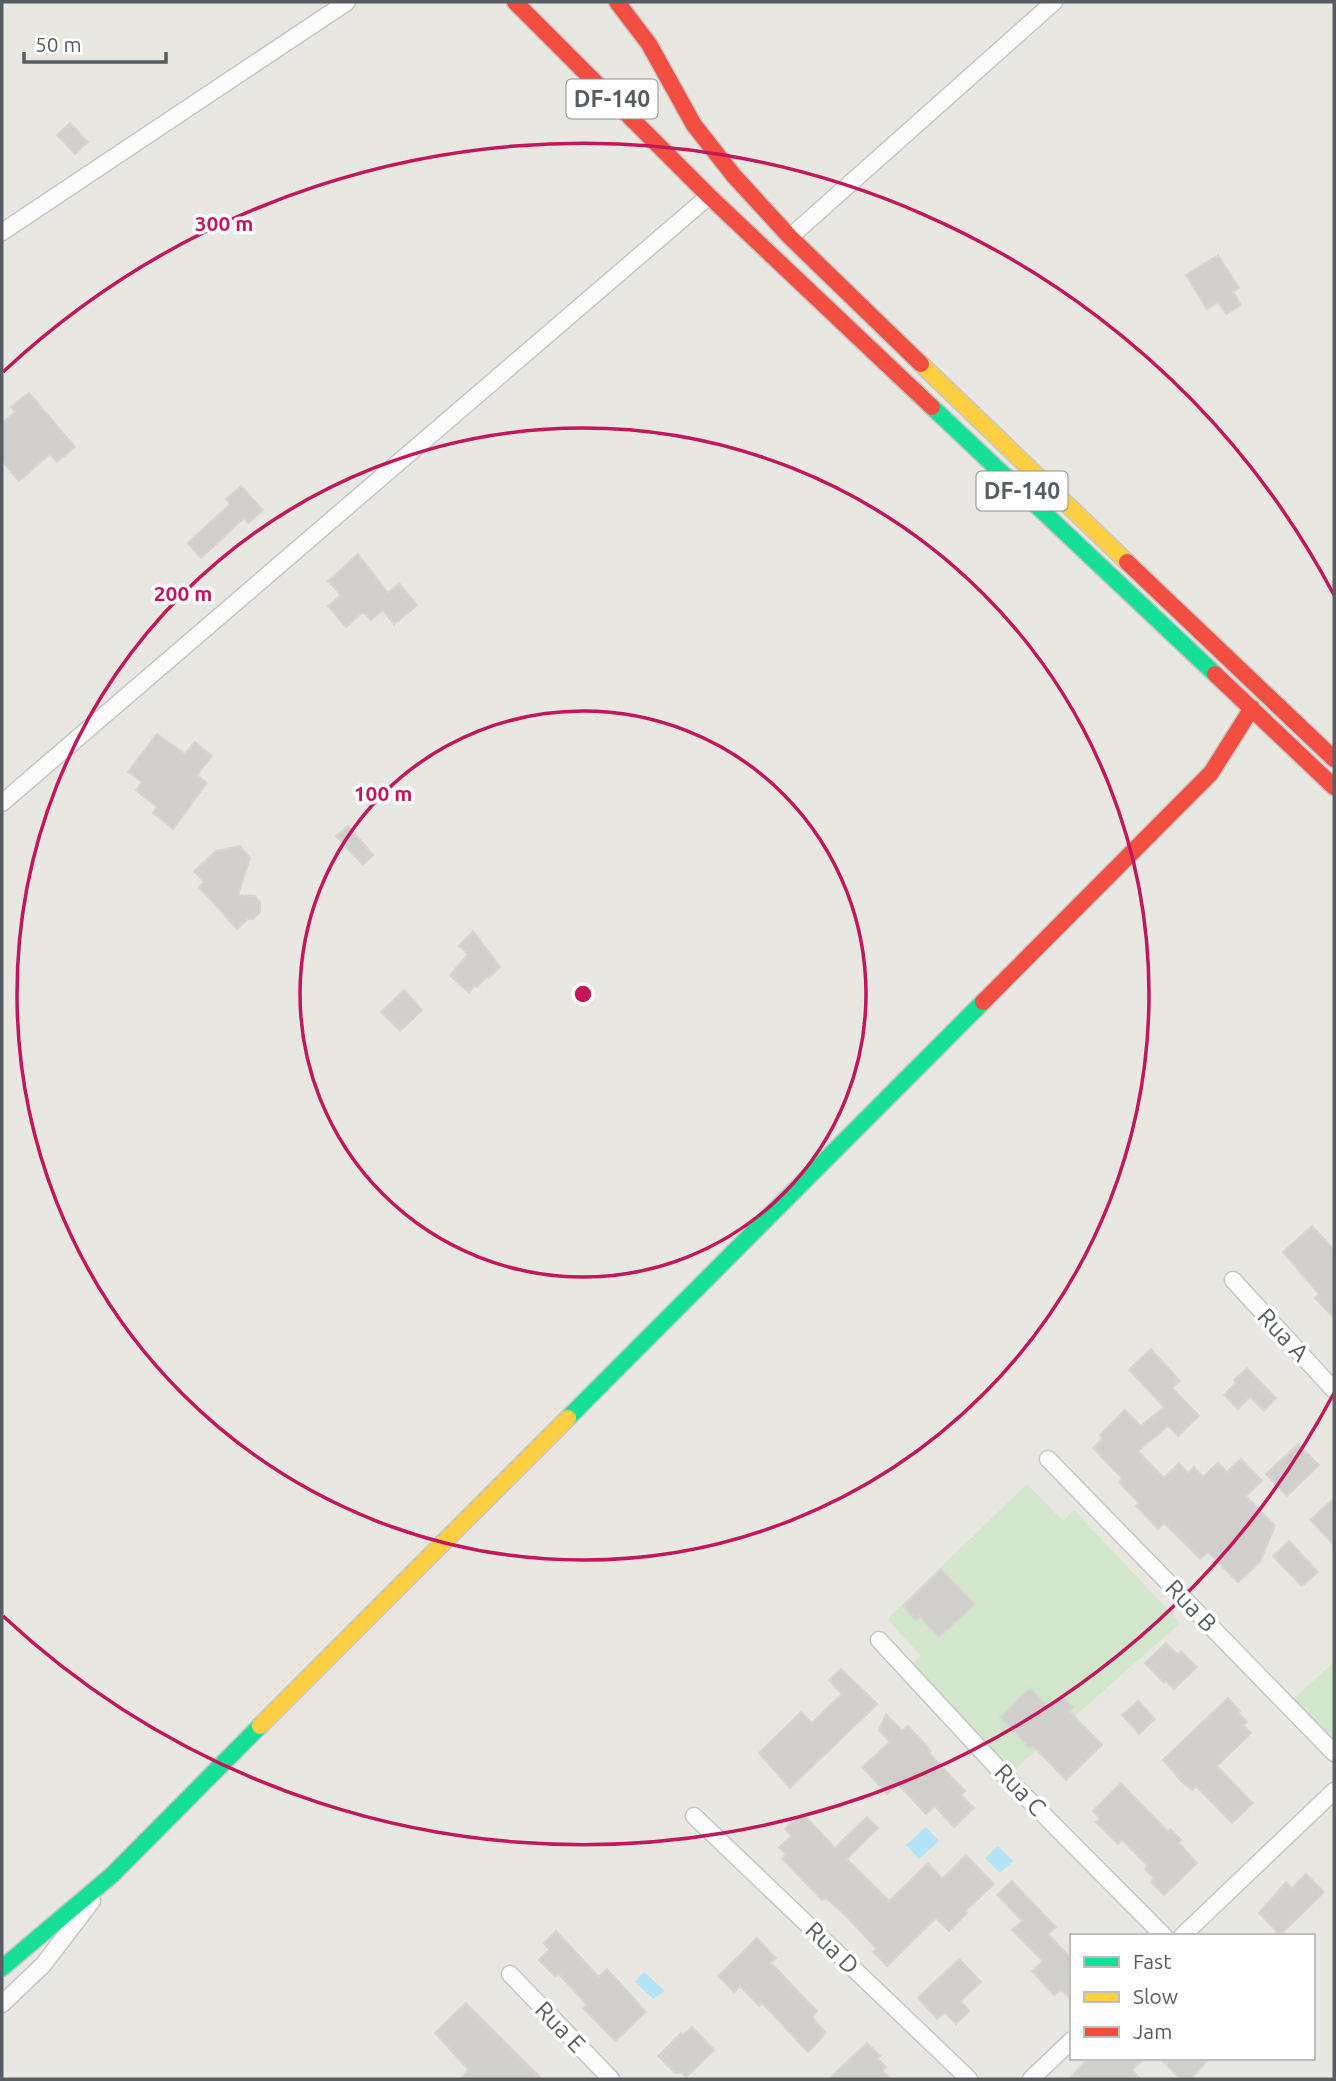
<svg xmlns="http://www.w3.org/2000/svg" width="1336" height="2081" viewBox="0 0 1336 2081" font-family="Ubuntu,sans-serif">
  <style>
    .green { fill: #d2e6cc }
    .water { fill: #b3e4f6 }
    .building { fill: #d0cfcc; stroke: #d8d5d1; stroke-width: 2 }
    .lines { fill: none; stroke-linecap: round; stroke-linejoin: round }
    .street-casing { stroke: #c5c6c5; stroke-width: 19 }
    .fast-casing { stroke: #c6c6c6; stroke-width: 19 }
    .slow-casing { stroke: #c6c6c6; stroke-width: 19 }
    .jam-casing { stroke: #c6c6c6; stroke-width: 19 }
    .street { stroke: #fcfbfb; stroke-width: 16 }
    .fast { stroke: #16e098; stroke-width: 16 }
    .slow { stroke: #ffcf43; stroke-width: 16 }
    .jam { stroke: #f24e42; stroke-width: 16 }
    .ring { fill: none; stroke: #c2185b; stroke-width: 3.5 }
    .labels { text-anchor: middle; stroke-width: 7; stroke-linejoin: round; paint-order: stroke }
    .shield { fill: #fff; stroke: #8a8e90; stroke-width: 2 }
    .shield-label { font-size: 23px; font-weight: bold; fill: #585d61 }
    .street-label { font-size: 24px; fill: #585d61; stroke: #fff }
    .centre { fill: #c2185b; stroke: #fff; stroke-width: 3.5 }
    .ring-label { font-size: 21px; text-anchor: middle; font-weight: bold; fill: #c2185b; stroke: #fff; stroke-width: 7; stroke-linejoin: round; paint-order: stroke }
  </style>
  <rect width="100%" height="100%" fill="#e9e7e2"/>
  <path class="green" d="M1027,1484l36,37 11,-11 106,113 -169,150 -101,-107 11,-10 -32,-35v-4z
    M1334,1662v85l-45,-44z"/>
  <path class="water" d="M926,1827l13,14 -20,18 -13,-14z
    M998,1846l15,15 -13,12 -15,-15z
    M644,1972l21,19 -12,8 -18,-17z"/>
  <path class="building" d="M70,123l18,19 -13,12 -18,-19z
    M1218,255l21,33 -6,4 8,13 -15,9 -8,-12 -11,7 -21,-34z
    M29,393l46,54 -18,15 -7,-8 -31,27 -17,-20v-38l13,-11 -4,-5z
    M241,486l22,24 -15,13 -4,-5 -43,40 -13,-15 42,-39 -4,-5z
    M358,554l30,39 11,-10 18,22 -23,19 -11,-14 -12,10 -8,-8 -17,15 -18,-21 13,-11 -13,-14z
    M157,734l28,20 10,-12 17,14 -15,19 10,8 -34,46 -20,-16 4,-6 -21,-17 6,-8 -14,-10z
    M348,826l25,29 -10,10 -27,-29z
    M240,846l10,12 -12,37 17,1 5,6v10l-7,7h-5l-11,10 -38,-42 5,-5 -10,-11 22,-20z
    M473,931l27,36 -11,11 -2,-2 -10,11 -2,-2 -6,8 -19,-18 18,-21 -9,-8z
    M404,990l18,20 -22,21 -19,-19z
    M1312,1226l22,24v68l-19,-20 4,-4 -36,-42z
    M1151,1349l29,32 -8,7 27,28 -21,20 -10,-10 -30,25 26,27 15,-15 9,10 6,-6 9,10 15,-14 9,9 14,-13 21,22 -16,15 29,30 -15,36 -22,20 -30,-30 -8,7 -36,-36 -6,6 -22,-23 3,-3 -20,-21 3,-4 -29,-30 10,-10 -3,-3 25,-25 16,16 23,-19 -35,-37z
    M1247,1368l29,30 -12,13 -14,-14 -12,12 -14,-14 12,-12 -2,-3z
    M1298,1444l21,21 -32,31 -21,-22z
    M1334,1498v47l-24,-25z
    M1289,1541l29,31 -16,14 -29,-30z
    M941,1569l34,35 -36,33 -20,-21 -3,4 -13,-14z
    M1166,1643l12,12 3,-4 16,16 -23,22 -8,-8 -2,2 -19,-20z
    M841,1669l36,35 -87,84 -31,-35 42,-41 11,11 30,-29 -13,-14z
    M1030,1688l19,20 12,-12 12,11 -4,4 33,34 -36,35 -33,-34 -3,2 -30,-31z
    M1228,1698l12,13 -2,2 9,9 -4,3 8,8 -34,33 36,37 -21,20 -36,-37 -4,4 -9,-7 -20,-23z
    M1138,1701l17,18 -16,15 -17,-19z
    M886,1714l16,17 6,-5 23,25 -2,2 36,38 -4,4 13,13 -20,19 -19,-21 -9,8 -28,-30 -11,10 -25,-27 28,-25 -11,-12z
    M1121,1783l47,49 2,-3 11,11 -2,3 18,20 -33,32 -13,-13 3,-4 -9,-9 3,-3 -26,-26 -4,4 -22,-22 4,-3 -7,-8z
    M802,1813l33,35 32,-31 11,11 -31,31 42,42 39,-38 14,16 24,-24 28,29 -29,27 2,2 -18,18 -13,-13 -49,48 -14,-14 4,-3 -33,-35 -18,-16 -4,2 -40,-42 4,-4 -7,-7 13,-11 -7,-7z
    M1306,1874l18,18 -44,43 -21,-22 27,-31 6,6z
    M1012,1881l44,46 -8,7 24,25v41l-11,-10 -7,5 -22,-24 11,-10 -31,-31 10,-9 -25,-26z
    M556,1931l43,46 8,-8 39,43 -31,29 -32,-33 4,-3 -28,-31 -4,2 -16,-16 10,-10 -5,-7z
    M757,1938l19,20 -5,5 46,48 -5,6 14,16 -18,19 -46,-49 -3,3 -19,-20 -6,6 -16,-16z
    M959,1959l22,23 -20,19 8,10 -13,13 -11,-12 -8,7 -19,-21z
    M466,2003l76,76h-82l9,-9 -34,-37z
    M692,2027l22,23 -28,27 -4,-4 -8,-1 -16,-16 23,-23 2,2z
    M867,2043l13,13 -2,3 8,8 -4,4 9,8h-62z
    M1089,2058h56l-13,12 8,9h-71z
    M1160,2058h50l-20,21h-10z"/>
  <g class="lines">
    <g class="street-casing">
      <path id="street" d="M2,232l345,-230
        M790,237l264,-235
        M2,803l707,-607
        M1233,1280l101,110
        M1048,1459l286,294
        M879,1640l127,137 158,159
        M694,1816l275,263
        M1182,1936l152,-145
        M510,1974l101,105
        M2,2004l41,-39 49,-64
        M1031,2079l41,-39"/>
    </g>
    <g class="fast-casing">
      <path id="fast" d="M932,407l283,267
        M568,1418l415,-416
        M2,1968l110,-93 148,-149"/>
    </g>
    <g class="slow-casing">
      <path id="slow" d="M921,364l206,198
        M260,1726l308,-308"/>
    </g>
    <g class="jam-casing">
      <path id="jam" d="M515,2l194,194 223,211
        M617,2l32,42 45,81 40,51 56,61 131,127
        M1127,562l207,197
        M1215,674l119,113
        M983,1002l228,-229 41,-65"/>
    </g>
    <use href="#street" class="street"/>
    <use href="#fast" class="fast"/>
    <use href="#slow" class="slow"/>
    <use href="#jam" class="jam"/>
  </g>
  <g class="ring">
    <circle cx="583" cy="994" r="283"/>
    <circle cx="583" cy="994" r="566"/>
    <path d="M1334 1393A850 850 0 0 1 3 1616M3 372A850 850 0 0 1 1334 595"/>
  </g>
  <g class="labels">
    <g class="shield">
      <rect x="566.5" y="79.5" width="91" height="39" rx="5"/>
      <rect x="976.5" y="471.5" width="91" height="39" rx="5"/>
    </g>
    <g class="shield-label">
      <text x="612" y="107">DF-140</text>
      <text x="1022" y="499">DF-140</text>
    </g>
    <g class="street-label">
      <text transform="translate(1283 1335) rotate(47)" y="8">Rua A</text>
      <text transform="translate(1191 1606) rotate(46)" y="8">Rua B</text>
      <text transform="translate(1020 1790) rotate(46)" y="8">Rua C</text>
      <text transform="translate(832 1948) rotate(44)" y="8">Rua D</text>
      <text transform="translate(560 2027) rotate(46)" y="8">Rua E</text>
    </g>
  </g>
  <circle cx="583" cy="994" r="10" class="centre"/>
  <g class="ring-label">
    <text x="224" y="231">300 m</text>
    <text x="183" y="601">200 m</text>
    <text x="383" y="801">100 m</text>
  </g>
  <rect width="1336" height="2081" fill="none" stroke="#585d61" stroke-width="7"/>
  <rect x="1070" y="1934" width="245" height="126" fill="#ffffff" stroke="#bcbec0" stroke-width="2"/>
  <rect x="1084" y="1957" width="35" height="10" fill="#16e098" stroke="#bcbec0" stroke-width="2"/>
  <text x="1133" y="1969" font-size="21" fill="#585d61">Fast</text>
  <rect x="1084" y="1992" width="35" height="10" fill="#ffcf43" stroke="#bcbec0" stroke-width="2"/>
  <text x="1133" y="2004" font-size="21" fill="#585d61">Slow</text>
  <rect x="1084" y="2027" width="35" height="10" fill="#f24e42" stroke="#bcbec0" stroke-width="2"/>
  <text x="1133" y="2039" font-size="21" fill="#585d61">Jam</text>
  <path d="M24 52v10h142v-10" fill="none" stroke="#585d61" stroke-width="3.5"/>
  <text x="35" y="52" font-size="21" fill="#585d61" stroke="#ffffff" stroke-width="5" paint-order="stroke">50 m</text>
</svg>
